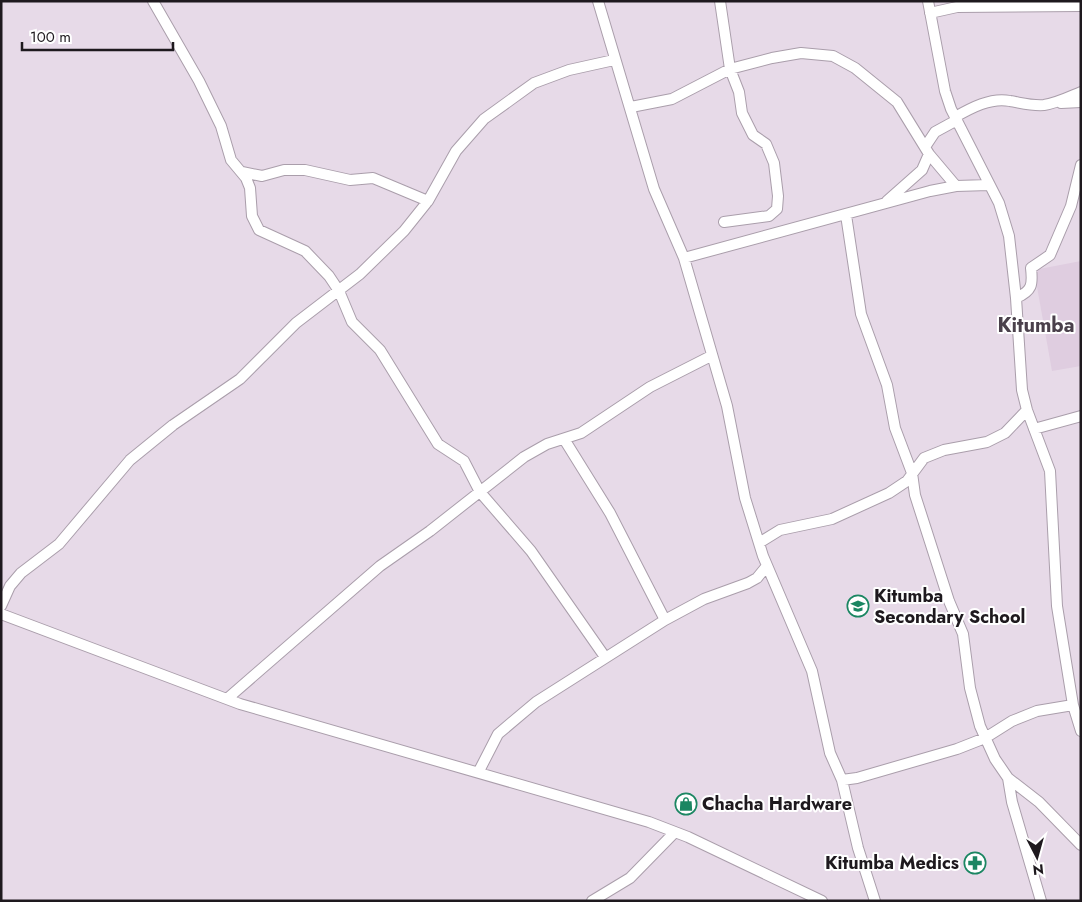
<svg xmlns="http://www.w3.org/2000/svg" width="1082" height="902" viewBox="0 0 1082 902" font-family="Jost,sans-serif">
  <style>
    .built { fill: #dfcde0 }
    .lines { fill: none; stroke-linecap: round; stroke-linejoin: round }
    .minor-casing { stroke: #aa9eab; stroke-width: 12 }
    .minor { stroke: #fff; stroke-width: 10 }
    .labels { text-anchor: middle; stroke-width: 4; stroke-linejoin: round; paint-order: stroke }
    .poi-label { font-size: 18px; font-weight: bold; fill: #1e191e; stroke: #fff; text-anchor: start }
    .quarter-label { font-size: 20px; font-weight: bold; fill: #4a404b; stroke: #fff }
  </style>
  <rect width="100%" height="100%" fill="#e7dae8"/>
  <path class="built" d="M1081,261v105l-29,5 -18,-101z"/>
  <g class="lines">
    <g class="minor-casing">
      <path id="minor" d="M153,1l46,80 22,45 10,34 15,18 4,10 2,28 7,14 46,21 24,25 10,15 13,31 28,28 58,94 26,17 16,31 51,59 74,106
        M598,1l56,188 30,69 43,148 18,92 18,58 49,115 18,82 12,27 16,68 17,53
        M720,1l10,68 9,23 3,21 11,22 13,9 8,19 4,33 -1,13 -8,7 -45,6
        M928,1l17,90 6,18 48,94 10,33 7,62 6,92 5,20 23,61 7,135 16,99 8,26
        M930,13l27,-6 124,-1
        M1061,103l20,-1
        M631,107l41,-8 58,-30 42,-11 29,-5 32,3 22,12 42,34 32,52 27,32
        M955,117c16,-9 36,-20 55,-16 12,2 22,5 34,4 13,-2 25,-8 37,-13
        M925,147l10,-15 22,-12
        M242,172l20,4 22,-6h21l45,10 23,-2 55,23
        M887,201l35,-31 7,-16
        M846,215l15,99 26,71 8,43 17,45 3,22 34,106 14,33 7,54 10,38 15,33 13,19 31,24 42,43
        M684,258l246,-67 26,-5 33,-1
        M1016,298c16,-7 17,-13 15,-30l19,-13 21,-49 10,-41
        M1034,429l47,-13
        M564,439l46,74 55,107
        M759,543l21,-13 52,-11 57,-26 18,-12 17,-23 20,-8 43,-8 18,-9 22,-23
        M1,606l9,-20 11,-13 38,-29 71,-84 43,-35 67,-46 56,-56 64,-49 44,-43 24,-30 28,-50 28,-32 50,-36 35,-13 45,-10
        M1,614l239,90 409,118 39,15 134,64
        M228,698l152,-132 50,-35 94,-74 23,-13 34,-11 69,-46 61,-31
        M479,771l19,-37 38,-32 129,-82 39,-21 44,-16 9,-5 9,-11
        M1008,778l4,24 29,99
        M842,780l15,-2 100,-29 28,-11 27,-17 25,-10 36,-6
        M592,901l38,-23 45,-46"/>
    </g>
    <use href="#minor" class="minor"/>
  </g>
  <defs>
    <g id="school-ring" transform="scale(1.125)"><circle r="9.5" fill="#fff" stroke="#1b8662" stroke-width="1.5"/><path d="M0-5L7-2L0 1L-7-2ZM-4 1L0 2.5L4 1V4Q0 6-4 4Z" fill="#1b8662"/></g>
    <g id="shop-ring" transform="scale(1.125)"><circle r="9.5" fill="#fff" stroke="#1b8662" stroke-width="1.5"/><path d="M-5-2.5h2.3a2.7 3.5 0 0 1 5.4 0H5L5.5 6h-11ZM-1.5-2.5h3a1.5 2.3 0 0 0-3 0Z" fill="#1b8662"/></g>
    <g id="pharmacy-ring" transform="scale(1.125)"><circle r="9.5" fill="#fff" stroke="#1b8662" stroke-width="1.5"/><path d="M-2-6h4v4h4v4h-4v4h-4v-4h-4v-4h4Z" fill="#1b8662"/></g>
  </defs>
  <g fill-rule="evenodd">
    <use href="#school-ring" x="858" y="606"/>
    <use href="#shop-ring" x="686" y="804"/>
    <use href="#pharmacy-ring" x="975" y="863"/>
  </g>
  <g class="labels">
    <g class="poi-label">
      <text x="874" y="602">Kitumba<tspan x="874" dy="21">Secondary School</tspan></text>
      <text x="702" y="810">Chacha Hardware</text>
      <text x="959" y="869" text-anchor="end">Kitumba Medics</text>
    </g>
    <g class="quarter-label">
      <text x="1036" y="332">Kitumba</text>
    </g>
  </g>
  <rect width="1082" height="902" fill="none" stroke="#1e191e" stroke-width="5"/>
  <g transform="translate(1037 857) rotate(174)" stroke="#ffffff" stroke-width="4" paint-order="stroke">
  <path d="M0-4L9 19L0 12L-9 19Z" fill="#1e191e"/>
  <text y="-8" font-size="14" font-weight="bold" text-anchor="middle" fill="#1e191e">N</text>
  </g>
  <path d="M22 42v8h151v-8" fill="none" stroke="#1e191e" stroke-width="2.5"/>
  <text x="30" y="42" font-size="15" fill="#1e191e" stroke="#ffffff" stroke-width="4" paint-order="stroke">100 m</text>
</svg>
